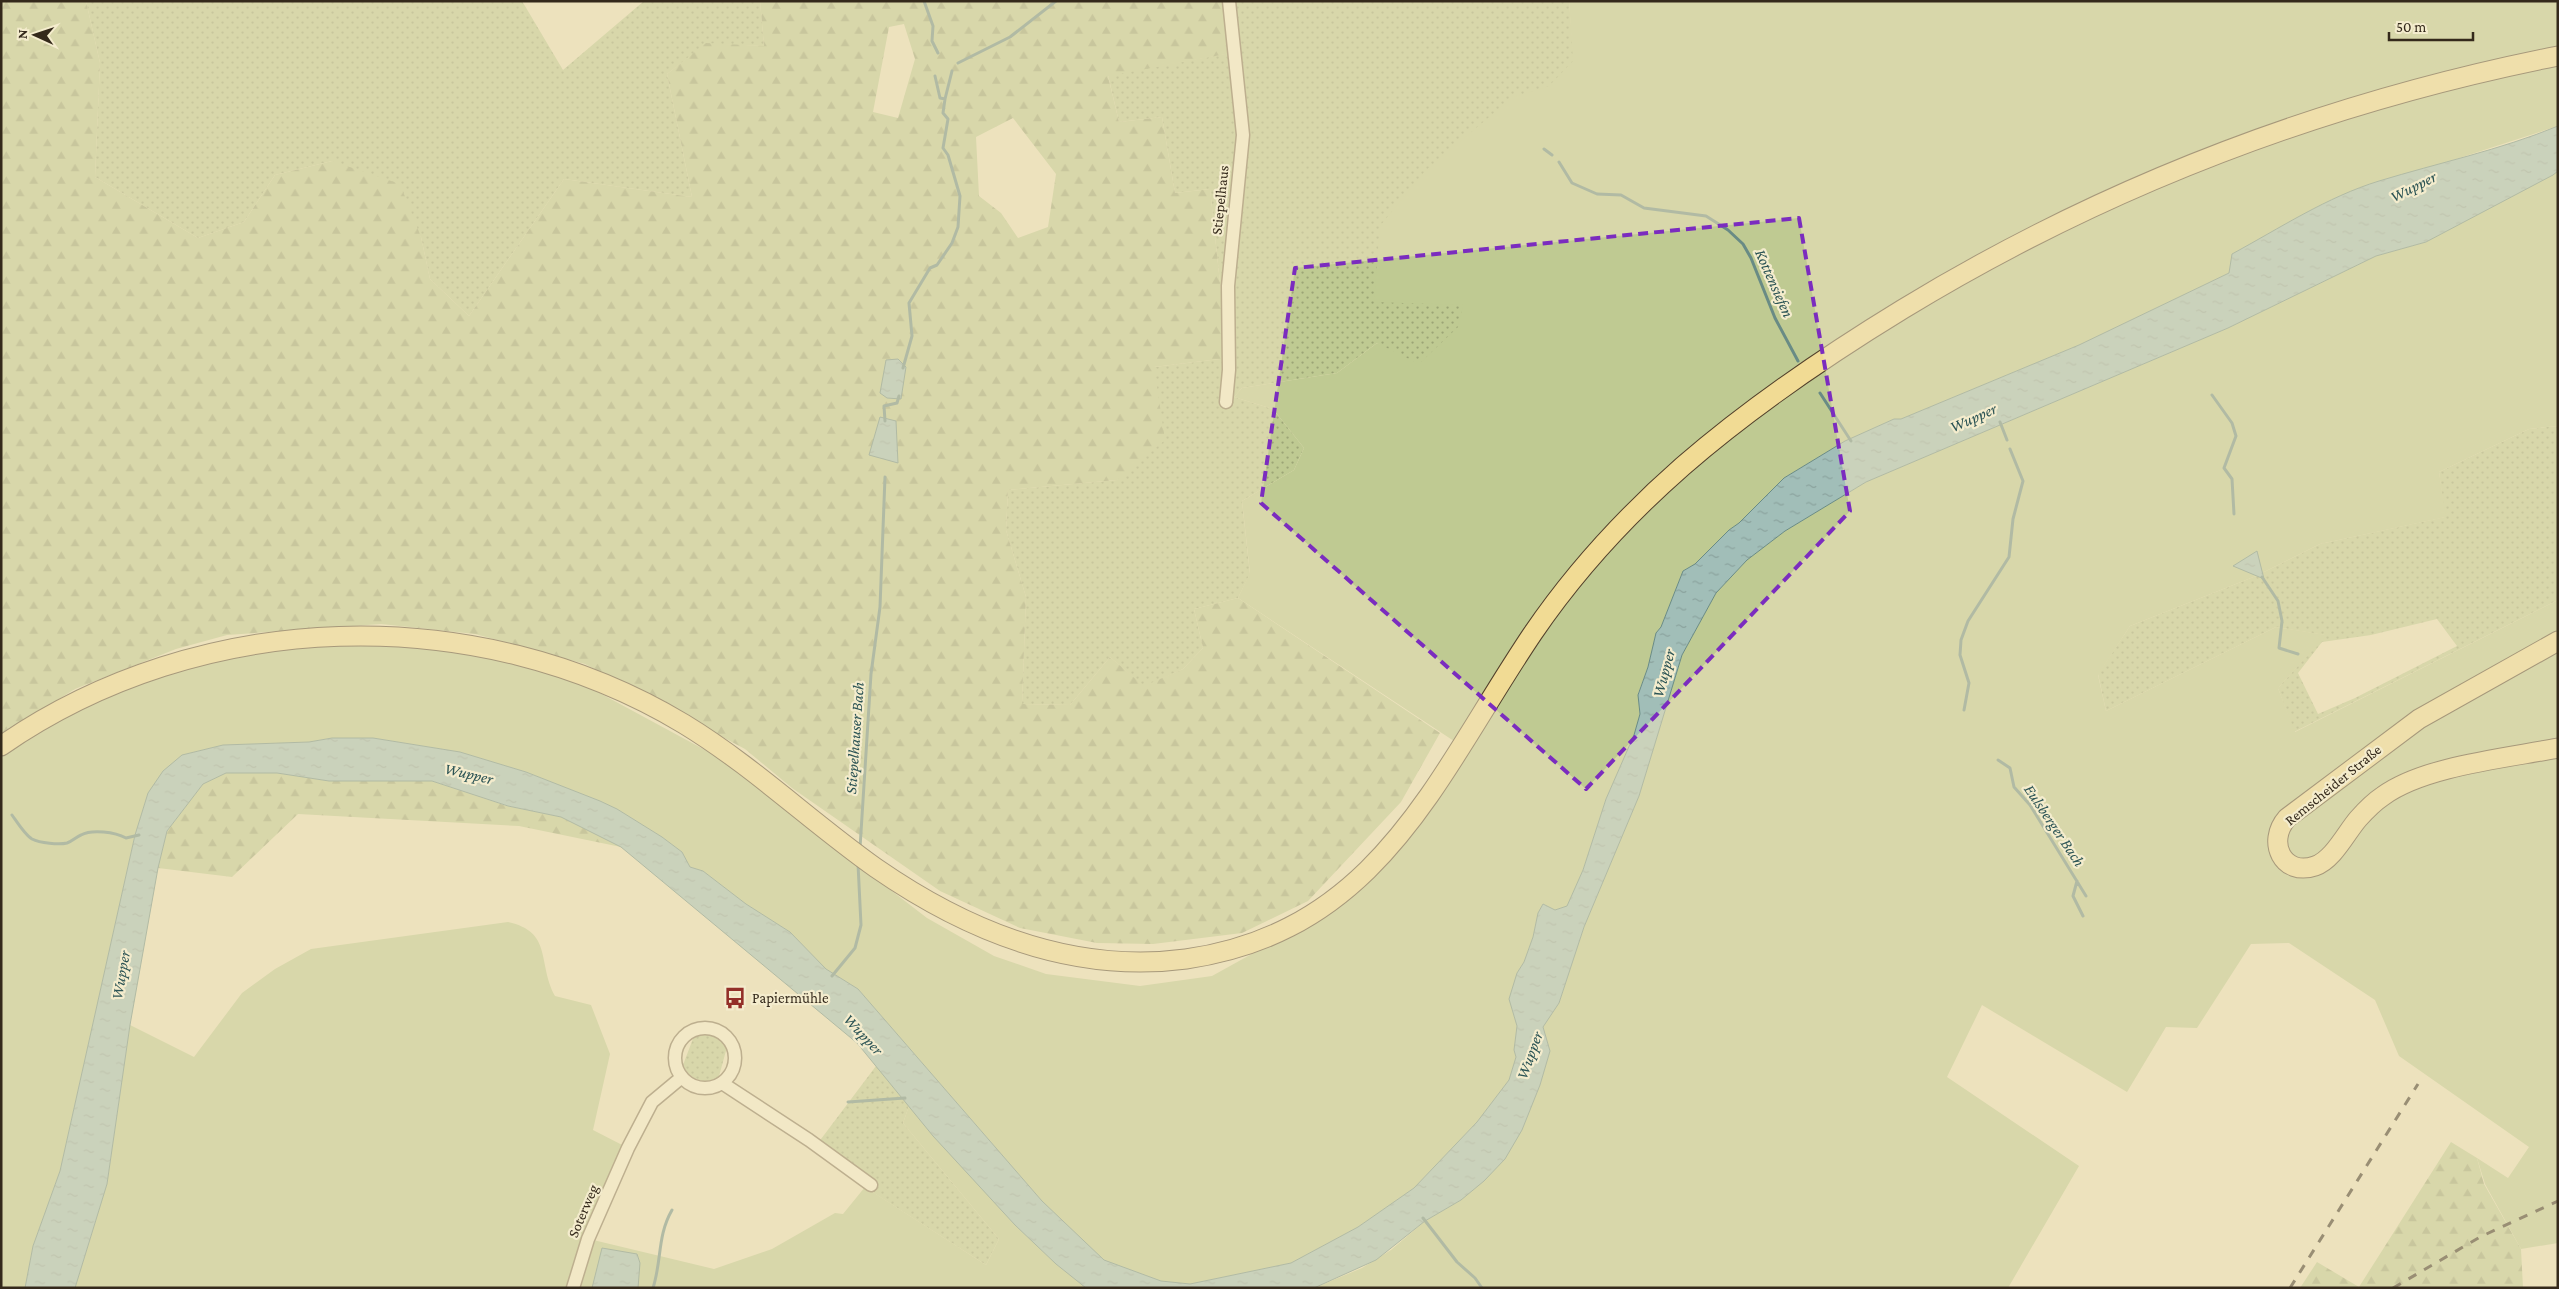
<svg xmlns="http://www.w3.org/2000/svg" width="2559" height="1289" viewBox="0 0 2559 1289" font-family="'Crimson Pro',serif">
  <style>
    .grass { fill: url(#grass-dots); fill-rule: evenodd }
    .forest { fill: url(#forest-firs); fill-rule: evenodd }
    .park { fill: #bfca92 }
    .water { fill: url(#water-ripples); stroke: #698b85 }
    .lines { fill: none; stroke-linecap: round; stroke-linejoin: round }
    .stream { stroke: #698b85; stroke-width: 3 }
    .street-casing { stroke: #847257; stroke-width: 15 }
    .primary-casing { stroke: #52402b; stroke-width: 21 }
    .street { stroke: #f8efd0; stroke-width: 12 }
    .primary { stroke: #f1db94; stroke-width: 19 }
    .rail { stroke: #34291b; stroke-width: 3; stroke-dasharray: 9 9; stroke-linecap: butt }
    .marked { fill: none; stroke: #7b2cbf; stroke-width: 4; stroke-dasharray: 10 6; stroke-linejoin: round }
    .labels { text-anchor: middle; stroke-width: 4.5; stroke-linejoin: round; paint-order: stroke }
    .street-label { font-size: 15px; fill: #34291b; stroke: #f4eccd }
    .poi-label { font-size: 15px; fill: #34291b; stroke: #f4eccd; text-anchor: start }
    .water-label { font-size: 16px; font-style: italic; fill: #2b5354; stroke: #f4eccd }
  </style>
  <defs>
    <pattern id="grass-dots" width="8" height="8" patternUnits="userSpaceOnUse" patternTransform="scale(1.25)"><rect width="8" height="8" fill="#bfca92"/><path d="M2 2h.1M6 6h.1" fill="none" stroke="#9ca476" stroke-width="1.8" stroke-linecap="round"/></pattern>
    <pattern id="forest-firs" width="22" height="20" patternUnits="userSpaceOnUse" patternTransform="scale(1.25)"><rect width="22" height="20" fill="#bfca92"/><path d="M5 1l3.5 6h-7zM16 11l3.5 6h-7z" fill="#9ca476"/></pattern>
    <pattern id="water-ripples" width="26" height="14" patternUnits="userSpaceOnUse" patternTransform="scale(1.25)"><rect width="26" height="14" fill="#a1beb8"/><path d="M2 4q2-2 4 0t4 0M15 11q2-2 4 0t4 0" fill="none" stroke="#8ba39e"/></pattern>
  </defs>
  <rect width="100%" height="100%" fill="#ede2bd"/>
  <path class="grass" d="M86,1h436l41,69 81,-69h116l4,45 -58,-2 -39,30 25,123 -128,-18 -95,137 -39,-37 -9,-42 -89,-76 -57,14 -31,47 -46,16 -103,-61 5,-114z
    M1229,1h340l5,60 -42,187 -109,130 -46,-35 -40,30 -95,15 -8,9 39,12 31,39 -10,22 -52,31 8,73 -12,24 -44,11 9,39 -20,21 -39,18 -34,-30 -40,48 -48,-1 4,-107 -20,-67 2,-40 109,-10 37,-113 74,-9 -18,-169 -35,4 -13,-76 -43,5 -11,-47 128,-23z
    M2558,426v174l-264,132 -16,-44 47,-53 -49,-8 -170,84 -8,-37 32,-48 126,-50 64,-32 125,-27 -6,-45 90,-43zM2437,619l20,27 -102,52 -37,16 -20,-41 24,-31 49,-7z
    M709,1034l7,2 11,11 -9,33c-16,3 -28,1 -35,-15l11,-29z
    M876,1066l33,40 -6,17 96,116 -13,26 -112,-72v-9l-56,-41z"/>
  <path class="forest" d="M1,1h85l14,62 -5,114 103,61 46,-16 31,-47 57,-14 68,23 21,53 9,42 39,37 95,-137 128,18 -25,-123 39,-31 58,3 -4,-45h469l8,51 -129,24 11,46 43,-5 13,76 35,-4 18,169 -74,9 11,73 -48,40 -109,10 -2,40 20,67 -4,107 48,1 40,-48 34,29 39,-17 20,-21 -9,-39 44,-11 202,135 -39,69 -93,99 -66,32 -89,11 -56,-1 -77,-15 -80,-37 -148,-103 -47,-39 -160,-85 -110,-30 -94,-10 -154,11 -51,14 -101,40 -74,46zM904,24l11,35 -17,59 -25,-6 16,-85zM1013,118l43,56 -8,53 -30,11 -17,-25 -22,-17 -3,-59z
    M226,773h51l52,8h103l75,25 54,11 60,30 -102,-21 -221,-12 -66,63 -74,-9 9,-37 36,-47z
    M2451,1142l26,16 7,26 37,65 2,39h-223l17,-26 42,25z"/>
  <path class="park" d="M1569,1h989v125l-219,71 -26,12 -80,45 -4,19 -150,72 -178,74h-7l-49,22 -61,37 -45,45 -10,7 -34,34 -12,7 -22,56 -5,6 -8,34 -10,27 2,20 -6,21 -28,64 -23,71 -15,36 -13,4 -12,-6 -5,9 -5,24 -9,25 -7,11 -5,36 5,17 -3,24 2,7 -7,23 -32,42 -63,66 -56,39 -67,36 -101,21 -29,-3 -57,-20 -62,-60 -184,-212 -32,-20 -36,-37 -44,-28 -43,-33 -13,-4 -8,-15 -20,-15 -45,-28 -17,-8 -74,-29 -66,-20 -87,-14h-41l-23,4 -86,3 -41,10 -34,38 -13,42 -75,336 -27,75 -8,42h-24v-531l46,-31 63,-32 88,-30 77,-17 66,-4 73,3 83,14 86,24 135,73 209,161 67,38 52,18 94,12 72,-10 94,-52 163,-173 -231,-153 12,-25 -8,-72 52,-31 10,-22 -31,-39 -39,-12 8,-9 95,-15 40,-30 42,21 39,-37 5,-22 -89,-3 6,-76 45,-55 88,-74 36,-11 24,-25z
    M2558,171v255l-29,3 -90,43 7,45 -126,27 -64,32 -126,50 -32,49 8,36 170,-84 50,8 -48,53 17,44 263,-132v643l-37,6 -36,-65 -8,-26 31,20 21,-31 -130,-91 -24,-56 -86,-57 -38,1 -54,84 -31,-1 -39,65 -145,-87 -35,72 132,89 -71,122h-694l48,-20 29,-18 34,-29 36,-21 61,-70 18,-45 10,-34 -7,-24 16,-24 25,-76 55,-131 43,-141 34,-62 31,-33 38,-29 81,-49 362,-154 148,-72 50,-14z
    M508,922c45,10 29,40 47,74l36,9 19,49 -17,76 35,18 -39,91 125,30 58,-20 63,-36 8,1 22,-27 121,78 13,-26 -96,-116 6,-17 106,119 41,39 30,24h-448l-35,-40 -11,40h-517l32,-104 23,-159 64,32 48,-64 33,-24 36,-20z"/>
  <path class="water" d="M2558,126v45l-5,4 -127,67 -50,14 -148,72 -362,154 -81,49 -38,29 -31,33 -34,62 -43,141 -55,131 -25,76 -16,24 7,24 -10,34 -18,45 -17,29 -21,22 -23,19 -36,21 -49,39 -62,28h-228l-30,-24 -41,-39 -82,-89 -76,-93 -236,-196 -60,-30 -53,-11 -76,-25h-103l-52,-8h-51l-23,11 -36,47 -9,37 -28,157 -23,159 -32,104h-50l8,-42 27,-75 75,-336 13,-42 15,-22 19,-16 41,-10 86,-3 23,-4h41l87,14 66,20 74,29 17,8 45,28 20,15 8,15 13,4 43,33 44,28 36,37 32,20 184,212 62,59 57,21 29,3 101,-21 67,-36 56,-39 63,-66 32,-42 7,-23 -2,-7 3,-24 -8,-27 8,-26 7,-11 9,-25 5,-24 5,-9 12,6 12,-4 16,-36 23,-71 28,-64 6,-21 -2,-19 10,-28 8,-34 5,-6 22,-56 12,-7 34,-34 10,-7 45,-45 61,-37 49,-22h7l178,-74 150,-72 3,-19c48,-26 95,-57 147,-73 59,-18 121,-31 179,-55z
    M898,359l8,8 -5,32 -14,-1 -7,-5 6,-33z
    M880,417l16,4 2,42 -29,-8z
    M2257,551l7,28 -31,-13z
    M602,1248l35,6 3,9 -2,25h-46z"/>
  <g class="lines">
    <path class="stream" d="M924,1l9,25 -1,15 6,12
      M958,63l52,-26 46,-36
      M945,99l7,-28
      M1544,149l8,6
      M1559,162l13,21 25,11 24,1 23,13 62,8 22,14 15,14 8,14 24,60 23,43
      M903,368l9,-32 -3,-33 21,-35 7,-3 15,-22 6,-16 2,-31 -12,-41 -5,-7 5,-29 -5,-6 2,-14 -5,-1 -5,-22
      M1820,393l31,48
      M2212,395l20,28 4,13 -12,32 8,11 2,35
      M885,421l-1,-15 13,-3 2,-7
      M2000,422l7,18
      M2262,577l16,24 4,20 -3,27 19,6
      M1964,710l5,-27 -9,-28 1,-15 7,-19 41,-64 4,-38 10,-38 -13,-32
      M1998,760l12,8 4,19 16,18 56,91
      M12,815c5,7 13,20 20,24 8,4 27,6 35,4 6,-2 9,-6 14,-8 11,-6 34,-3 45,3l13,-3
      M860,848l11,-174 9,-67 5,-130
      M2077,881l-4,15 10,20
      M832,976l23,-28 6,-23 -3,-61
      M848,1102l57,-4
      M1423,1218l34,44 18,16 7,10
      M653,1288c9,-28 4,-52 19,-78"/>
    <g class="street-casing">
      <path id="street" d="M1226,402l3,-32 -1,-84 15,-151 -14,-134
        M675 1058a30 30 0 1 1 60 0a30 30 0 1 1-60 0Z
        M722,1083l87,57 62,45
        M573,1288l15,-49 40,-91 24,-46 30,-25"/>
    </g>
    <g class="primary-casing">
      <path id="primary" d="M2558,641l-139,78 -132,99c-21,24 -4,59 28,48 18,-6 31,-33 43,-47 8,-9 16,-17 25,-23 41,-30 124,-38 175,-48
        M1,746c199,-138 475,-147 683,-22 69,42 127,98 192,144 91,63 197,106 310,91 194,-28 251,-184 347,-326 43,-63 93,-117 150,-167 68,-59 143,-110 220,-157 202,-123 423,-207 655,-253"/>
    </g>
    <use href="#street" class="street"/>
    <use href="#primary" class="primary"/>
    <path class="rail" d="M2290,1288l128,-204
      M2393,1288l87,-51 78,-36"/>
  </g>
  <path d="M0 0H2559V1289H0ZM1799,218l51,293 -264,278 -325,-286 34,-235z" fill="#ede2bd" fill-opacity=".55" fill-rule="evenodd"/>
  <path class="marked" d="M1799,218l51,293 -264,278 -325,-286 34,-235z"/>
  <defs>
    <g id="bus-bare" transform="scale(1.725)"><path d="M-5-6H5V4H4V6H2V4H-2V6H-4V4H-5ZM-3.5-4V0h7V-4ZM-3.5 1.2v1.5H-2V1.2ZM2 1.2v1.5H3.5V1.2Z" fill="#932f28" stroke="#f4eccd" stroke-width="2.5" paint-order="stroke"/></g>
  </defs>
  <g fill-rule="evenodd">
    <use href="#bus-bare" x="735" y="998"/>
  </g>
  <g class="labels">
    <g class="street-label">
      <text transform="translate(1220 200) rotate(-84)" y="5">Stiepelhaus</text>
      <text transform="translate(2333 785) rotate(-39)" y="5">Remscheider Straße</text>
      <text transform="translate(583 1211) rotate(-67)" y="5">Soterweg</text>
    </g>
    <g class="poi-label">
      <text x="752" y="1003">Papiermühle</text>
    </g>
    <g class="water-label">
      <text transform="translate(2413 186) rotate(-27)" y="6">Wupper</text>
      <text transform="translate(1775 283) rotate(66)" y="6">Kottensiefen</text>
      <text transform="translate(1973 417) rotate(-24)" y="6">Wupper</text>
      <text transform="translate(1663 673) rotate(-75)" y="6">Wupper</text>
      <text transform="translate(854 738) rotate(-86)" y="6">Stiepelhauser Bach</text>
      <text transform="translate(469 773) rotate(13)" y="6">Wupper</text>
      <text transform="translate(2055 825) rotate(56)" y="6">Eulsberger Bach</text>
      <text transform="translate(120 975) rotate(-80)" y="6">Wupper</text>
      <text transform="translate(864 1034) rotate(47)" y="6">Wupper</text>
      <text transform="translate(1529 1055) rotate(-70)" y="6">Wupper</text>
    </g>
  </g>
  <rect width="2559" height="1289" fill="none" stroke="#34291b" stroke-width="5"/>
  <g transform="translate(35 35) rotate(273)" stroke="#f4eccd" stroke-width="4" paint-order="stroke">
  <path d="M0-4L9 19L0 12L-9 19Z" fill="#34291b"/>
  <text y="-8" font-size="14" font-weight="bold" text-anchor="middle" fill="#34291b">N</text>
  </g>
  <path d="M2389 32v8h84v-8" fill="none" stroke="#34291b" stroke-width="2.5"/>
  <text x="2396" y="32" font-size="15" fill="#34291b" stroke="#f4eccd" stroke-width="4" paint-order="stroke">50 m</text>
</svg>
